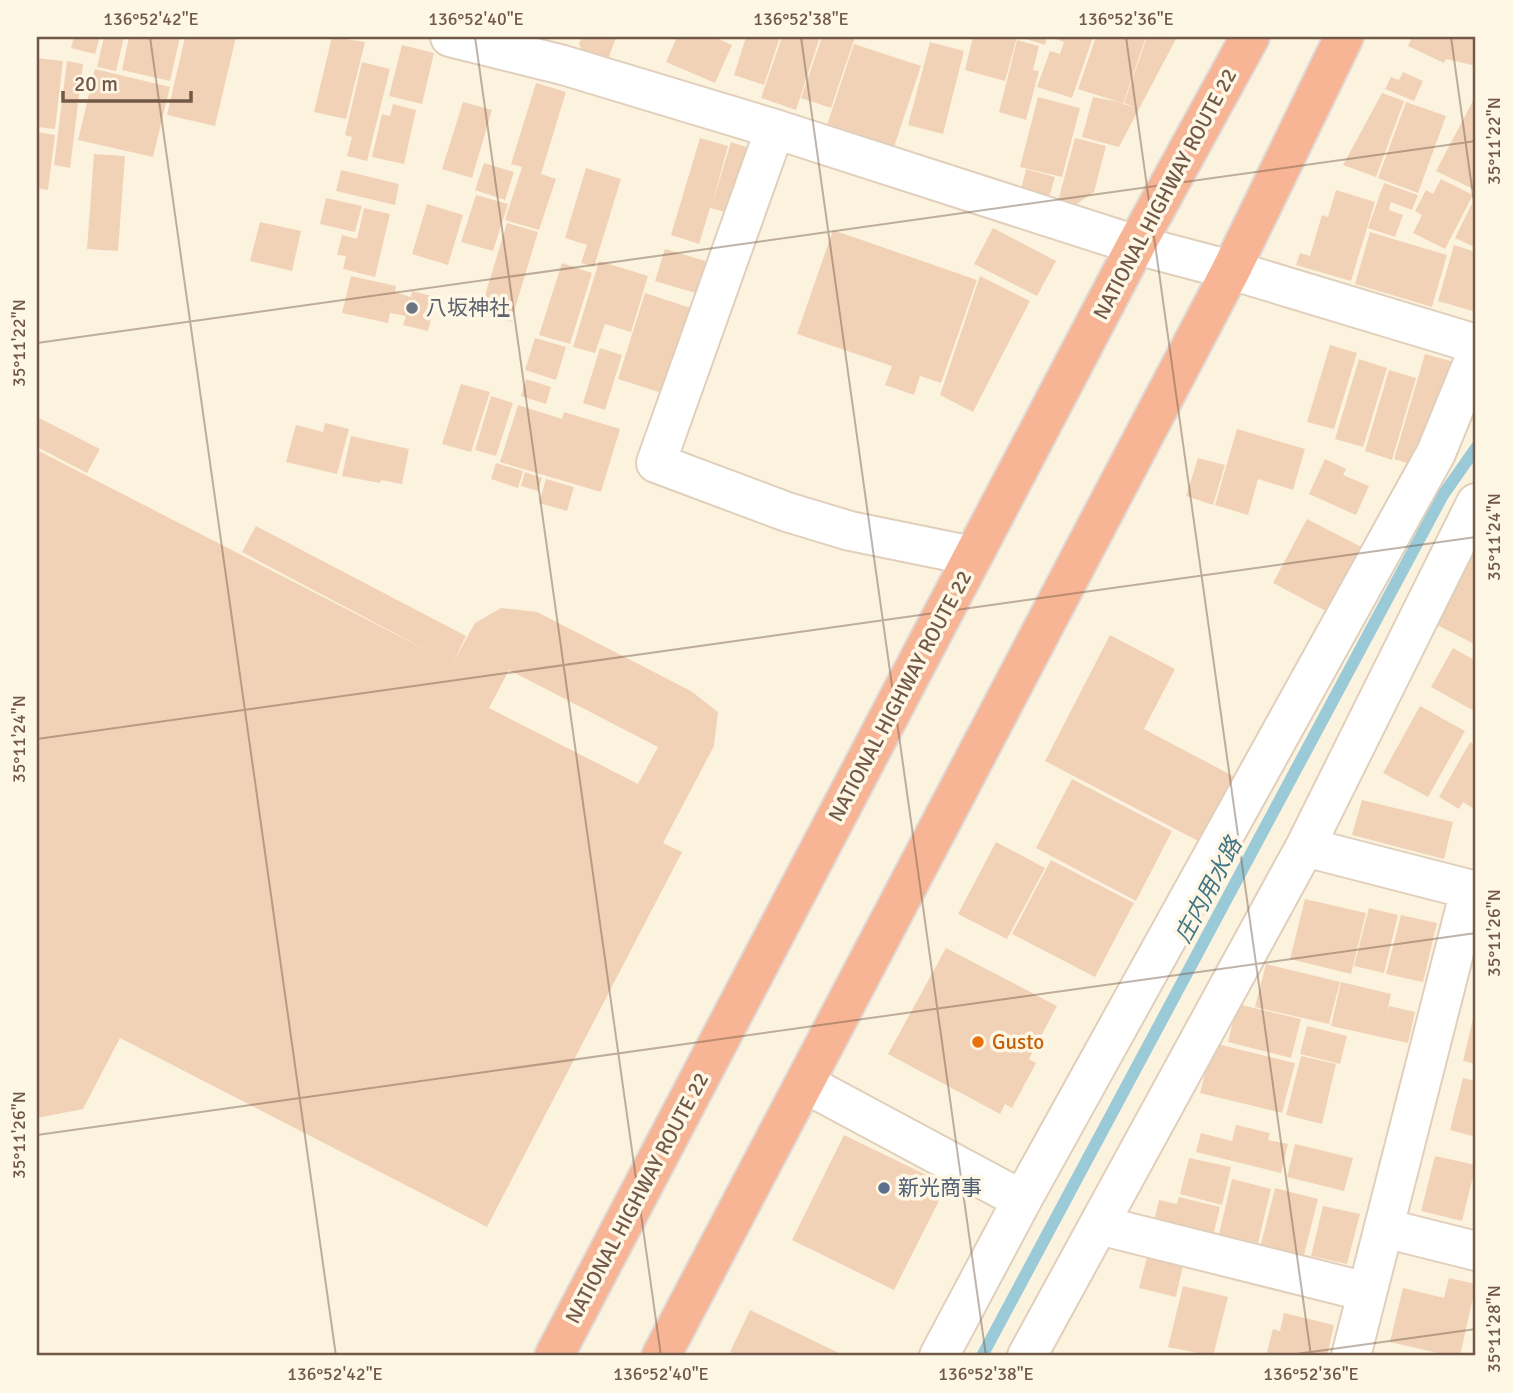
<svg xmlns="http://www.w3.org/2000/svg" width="1513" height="1393" viewBox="0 0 1513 1393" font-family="Signika,'Noto Sans JP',sans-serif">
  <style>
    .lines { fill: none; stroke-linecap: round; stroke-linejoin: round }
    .stream { stroke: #9acad7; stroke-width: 12 }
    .building { fill: #f2d2b7; fill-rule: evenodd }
    .minor-casing { stroke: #e0cfbb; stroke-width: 42 }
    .highway-casing { stroke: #e0dad7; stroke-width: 42 }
    .minor { stroke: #fff; stroke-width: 38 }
    .highway { stroke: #f7b595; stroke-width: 38 }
    .ticks { fill: none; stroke: #725947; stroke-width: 2; stroke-opacity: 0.45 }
    .worship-dot { fill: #6b7280; stroke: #fff7e5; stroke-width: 2.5 }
    .food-dot { fill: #e8710a; stroke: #fff7e5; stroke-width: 2.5 }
    .service-dot { fill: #5c6f8a; stroke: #fff7e5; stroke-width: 2.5 }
    .labels { text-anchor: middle; stroke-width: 7; stroke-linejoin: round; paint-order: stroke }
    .street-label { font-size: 21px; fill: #725947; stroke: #fff7e5 }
    .worship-label { font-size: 21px; fill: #5b616d; stroke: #fff7e5; text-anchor: start }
    .food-label { font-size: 21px; fill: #c56008; stroke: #fff7e5; text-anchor: start }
    .service-label { font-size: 21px; fill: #4e5e75; stroke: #fff7e5; text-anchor: start }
    .water-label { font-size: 23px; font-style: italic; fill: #417686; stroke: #fff7e5 }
    .neatline { fill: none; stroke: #725947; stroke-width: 2.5 }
    .ticks-label { font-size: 18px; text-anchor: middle; fill: #725947 }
  </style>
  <rect width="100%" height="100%" fill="#fcf3df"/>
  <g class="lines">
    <path class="stream" d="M982,1356l461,-861 33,-47"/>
  </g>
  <path class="building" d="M74,37h26l-5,17 -24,-6z
    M104,37h20l-8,34 -19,-4z
    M129,37h51l-10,44 -48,-11z
    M185,37h51l-21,89 -48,-11z
    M332,37l33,5 -19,77 -32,-7z
    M582,37h34l-8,23 -26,-9 -3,-7z
    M677,37h37l18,8 -17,38 -49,-21z
    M746,37h34l-16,48 -30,-10z
    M782,37h38l-24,73 -35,-12z
    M822,37h33l-24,71 -30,-10z
    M973,37h44l-12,44 -40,-11z
    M1019,37h28l-2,8z
    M1056,37h37l-21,61 -35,-11 13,-36 10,3 4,-12 -8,-3z
    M1096,37h50l-23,67 12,3 -11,-4 23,-66h30l-58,110 -37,-10 11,-40 26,5 -41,-13z
    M1412,37h64v29l-30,-7 -2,4 -36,-17z
    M1017,40l22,6 -6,24 6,1 -13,49 -27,-8z
    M930,42l34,9 -21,83 -35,-9z
    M854,44l67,22 -27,81 -67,-22z
    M402,45l32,8 -12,51 -33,-8z
    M37,58l26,3 -8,68 -18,-2z
    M67,61l16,3 -13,104 -16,-3z
    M362,62l28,7 -23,92 -20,-5 5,-19 -7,-2z
    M95,69l75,18 -17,70 -75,-17z
    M1403,72l20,9 -9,20 -29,-12 6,-12 8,3z
    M536,83l30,9 -25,82 15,5 -17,51 -34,-10 17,-53 -11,-3z
    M1382,93l22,8 -28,76 -33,-12z
    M1476,95v93l-1,2 -39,-19z
    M1038,97l42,11 -18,69 -42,-10z
    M463,102l29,8 -20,68 -30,-9z
    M1406,102l40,14 -28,77 -40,-15z
    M393,104l23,6 -12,54 -32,-7 10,-43 8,2z
    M37,132l18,3 -7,55 -11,-2z
    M700,138l28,8 -16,59 19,-63 25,8 -20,65 -26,-7 -11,36 -28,-9z
    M1075,138l31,8 -12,46 -19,13 -17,-4z
    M94,154l31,2 -7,95 -31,-2z
    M484,163l30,9 -9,28 -30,-10z
    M586,168l35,11 -27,88 -13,-4 6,-18 -22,-7z
    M1026,169l29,8 -6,20 -28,-8z
    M341,170l58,14 -4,21 -59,-14z
    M1441,179l32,16 -28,54 -32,-16 9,-18 -7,-4 11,-21 7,4z
    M1384,183l34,12 -6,15 -21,-8 -2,8 14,5 -8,22 -27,-9z
    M1336,190l39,12 -24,79 -55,-16 4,-12 10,3 12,-41 6,2z
    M476,195l32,9 -15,47 -32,-9z
    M1476,195v53l-21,-10z
    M326,198l36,8 -7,26 -35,-8z
    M427,204l36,11 -15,50 -36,-11z
    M364,208l26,6 -15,63 -32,-8 3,-13 -9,-1 5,-20 15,4z
    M260,222l41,9 -9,40 -42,-10z
    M507,223l31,9 -27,90 -31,-10z
    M993,228l63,33 -19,35 -63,-32z
    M833,230l144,50 -36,103 -21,-7 -6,19 -29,-10 7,-19 -95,-32z
    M1370,232l77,23 -15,52 -77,-23z
    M1454,245l22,7v60l-38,-11z
    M665,249l47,14 -10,32 -47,-14z
    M599,261l49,15 -17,56 -26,-8 -10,29 -22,-6z
    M562,263l30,10 -22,71 -31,-9z
    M351,276l45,10 -1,6 16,5 1,-6 24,6 -8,34 -25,-6 3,-9 -16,-3 -2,10 -46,-10z
    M980,276l50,25 -57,111 -33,-17z
    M645,293l46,15 -26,86 -47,-15z
    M535,338l31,9 -10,33 -31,-10z
    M1330,345l27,8 -23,76 -27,-7z
    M600,348l22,7 -17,55 -22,-7z
    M1425,354l33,9 -45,102 -19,-6z
    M1359,359l28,9 -24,79 -28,-8z
    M1389,370l27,8 -24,82 -27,-9z
    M526,379l25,8 -5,17 -25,-8z
    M461,384l29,8 -19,60 -29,-8z
    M491,396l22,7 -17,53 -21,-6z
    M518,405l44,14 2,-7 56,17 -19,63 -101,-30z
    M37,417l63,32 -13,24 -50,-26z
    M325,423l24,6 -12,45 -51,-12 10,-37 27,7z
    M1237,429l68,20 -12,41 -35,-11 -10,36 -33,-10z
    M351,436l58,13 -7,35 -21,-4 -1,3 -38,-7z
    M37,450l397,204 -192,-102 14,-26 210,110 -13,27 22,-40 26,-15 36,4 154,79 27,21 -4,34 -51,97 19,9 -195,375 -367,-189 -37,71 -46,9zM509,670l149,77 -20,37 -149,-76z
    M1198,458l27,7 -12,40 -27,-9z
    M1325,459l21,10 -3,6 26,11 -13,29 -47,-21z
    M496,463l27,8 -5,17 -27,-9z
    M525,472l17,6 -4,13 -17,-5z
    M546,479l28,8 -7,24 -28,-8z
    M1307,519l64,33 -34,65 -64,-34z
    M1476,546v99l-39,-20z
    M1110,635l65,34 -31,60 91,48 -35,65 -155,-81z
    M1453,648l23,13v51l-45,-25z
    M1420,706l45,25 -37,66 -45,-24z
    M1470,742l6,4v64l-13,-8 -4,7 -20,-12z
    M1072,779l100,52 -36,70 -100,-53z
    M1362,800l91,22 -9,37 -92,-24z
    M996,842l49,26 -38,71 -49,-25z
    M1051,860l83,43 -39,74 -83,-43z
    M1305,899l61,14 -15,61 -61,-15z
    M1369,908l29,7 -14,58 -30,-7z
    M1401,915l36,8 -14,59 -37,-8z
    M946,948l111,58 -28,53 7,4 -24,45 -7,-4 -5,10 -112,-60z
    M1266,964l74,18 -11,42 -74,-17z
    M1341,982l50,12 -4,19 2,-7 26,6 -7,31 -77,-17z
    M1237,1004l64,15 -10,39 -63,-16z
    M1475,1011h1v53l-13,-3z
    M1307,1026l40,10 -7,28 -40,-10z
    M1213,1043l82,20 -13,50 -82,-20z
    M1301,1056l35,8 -14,60 -36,-9z
    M1463,1078l13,3v56l-26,-7z
    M1236,1125l34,8 -2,7 20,4 -7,29 -85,-21 5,-19 31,8z
    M844,1135l103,50 -53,105 -102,-50z
    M1295,1144l58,14 -9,33 -57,-14z
    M1435,1156l41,9 -14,56 -41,-10z
    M1189,1158l42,9 -9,38 -42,-11z
    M1232,1179l39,10 -13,54 -39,-9z
    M1275,1188l43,11 -15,60 -43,-11z
    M1179,1197l41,10 -7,29 -59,-14 5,-22 18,4z
    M1323,1206l37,8 -13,50 -36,-8z
    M1147,1257l36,8 -7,32 -37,-9z
    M1449,1278l27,6 -16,72h-9l-61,-14 13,-54 41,10z
    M1183,1286l45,11 -15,59 -45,-9z
    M750,1310l95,46h-105l-10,-4z
    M1284,1313l50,12 -7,31h-61l7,-27 7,2z"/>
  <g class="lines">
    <g class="minor-casing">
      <path id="minor" d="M450,37l113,28 212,64 361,116 95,25 245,74
        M775,129l-119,334 131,49 63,19 123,25
        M1305,847l171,44
        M806,1084l216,116
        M1099,1225l268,67
        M1384,1228l92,23
        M939,1356l83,-156 414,-747 40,-98
        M1027,1356l278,-509 171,-344
        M1351,1356l119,-466"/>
    </g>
    <g class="highway-casing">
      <path id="highway" d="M554,1356l582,-1111 114,-208
        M661,1356l570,-1086 113,-233"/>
    </g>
    <use href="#minor" class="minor"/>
    <use href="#highway" class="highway"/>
  </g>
  <path class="ticks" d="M150,37l186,1319M475,37l186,1319M801,37l185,1319M1126,37l185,1319M1451,37l25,180M37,343l1439,-202M37,739l1439,-202M37,1135l1439,-202M1282,1356l194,-27"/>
  <circle class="worship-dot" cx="412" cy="308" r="7"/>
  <circle class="food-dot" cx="978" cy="1042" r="7"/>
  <circle class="service-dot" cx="884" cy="1188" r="7"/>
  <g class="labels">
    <g class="street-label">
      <text transform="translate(1165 194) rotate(-62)" y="7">NATIONAL HIGHWAY ROUTE 22</text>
      <text transform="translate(900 696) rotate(-62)" y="7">NATIONAL HIGHWAY ROUTE 22</text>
      <text transform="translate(637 1198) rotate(-62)" y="7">NATIONAL HIGHWAY ROUTE 22</text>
    </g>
    <g class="worship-label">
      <text x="426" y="315">八坂神社</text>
    </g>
    <g class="food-label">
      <text x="992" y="1049">Gusto</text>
    </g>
    <g class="service-label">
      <text x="898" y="1195">新光商事</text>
    </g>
    <g class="water-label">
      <text transform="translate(1208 890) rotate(-62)" y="8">庄内用水路</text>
    </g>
  </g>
  <rect width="1513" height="1393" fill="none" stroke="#fff7e5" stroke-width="77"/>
  <path d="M63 91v10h128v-10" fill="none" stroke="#725947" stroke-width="3.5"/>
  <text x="74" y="91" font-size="21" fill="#725947" stroke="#fff7e5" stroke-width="5" paint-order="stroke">20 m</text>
  <rect x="38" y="38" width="1436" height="1316" class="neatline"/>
  <g class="ticks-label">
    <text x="151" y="25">136°52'42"E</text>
    <text x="476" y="25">136°52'40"E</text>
    <text x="801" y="25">136°52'38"E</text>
    <text x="1126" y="25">136°52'36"E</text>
    <text transform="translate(1494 141) rotate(-90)" y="6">35°11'22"N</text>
    <text transform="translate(19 343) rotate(-90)" y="6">35°11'22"N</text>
    <text transform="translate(1494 537) rotate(-90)" y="6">35°11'24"N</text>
    <text transform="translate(19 739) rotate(-90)" y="6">35°11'24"N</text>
    <text transform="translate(1494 933) rotate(-90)" y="6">35°11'26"N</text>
    <text transform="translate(19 1135) rotate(-90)" y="6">35°11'26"N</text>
    <text transform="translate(1494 1329) rotate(-90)" y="6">35°11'28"N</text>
    <text x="335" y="1380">136°52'42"E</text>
    <text x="661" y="1380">136°52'40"E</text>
    <text x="986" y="1380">136°52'38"E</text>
    <text x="1311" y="1380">136°52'36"E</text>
  </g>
</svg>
